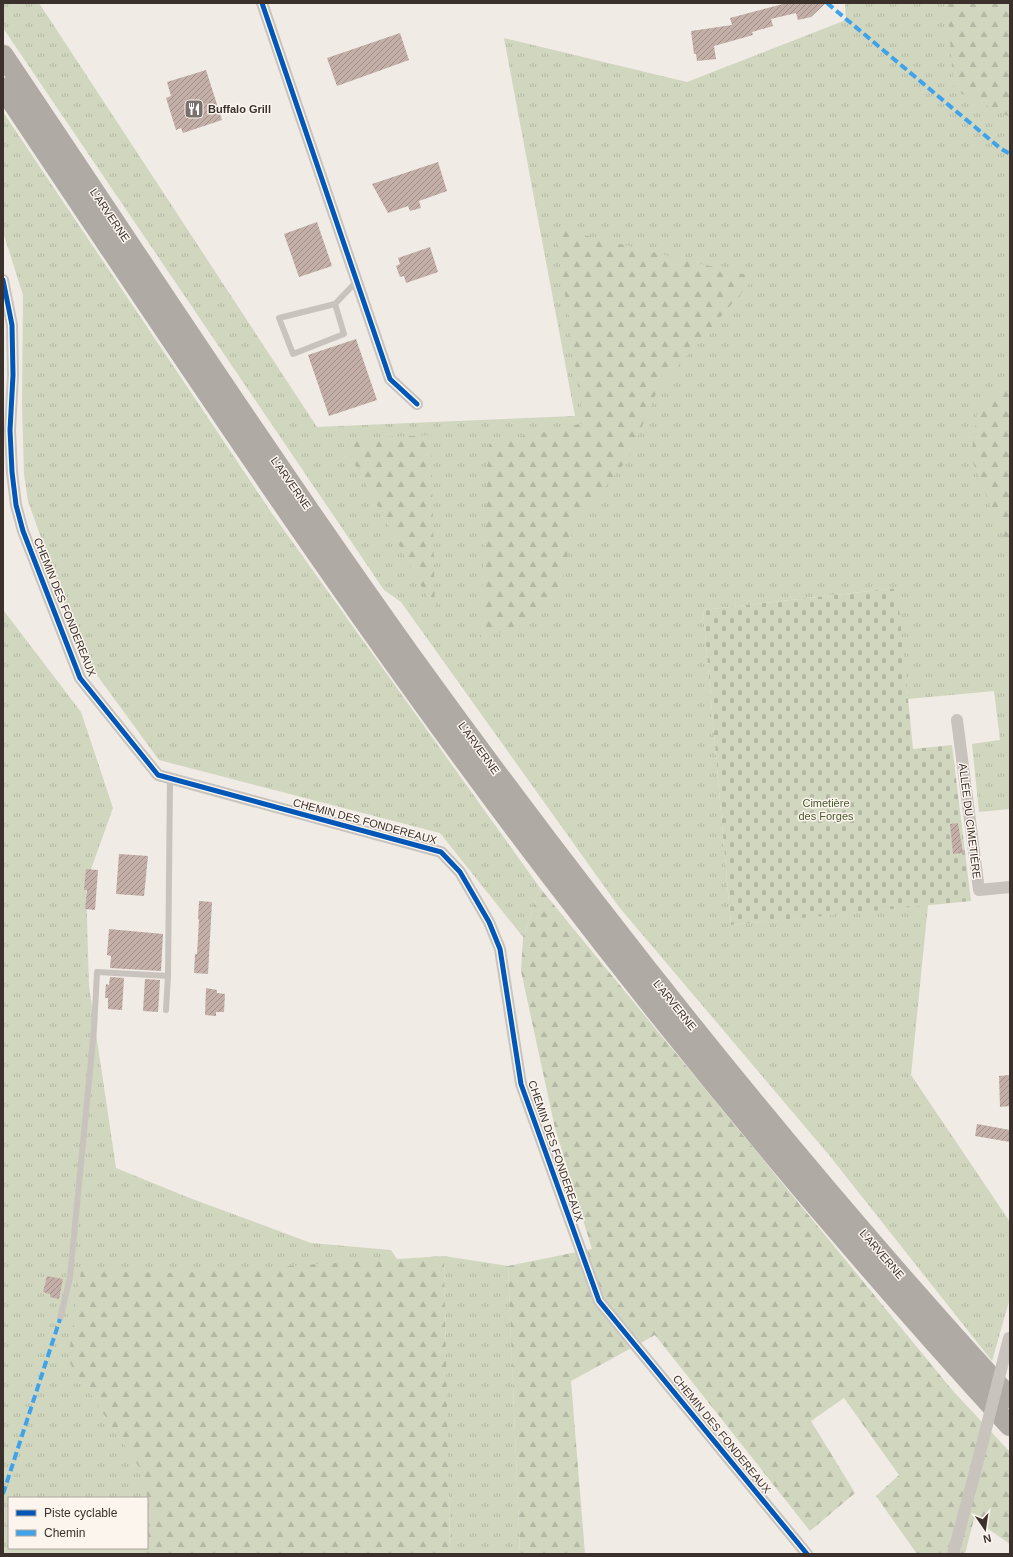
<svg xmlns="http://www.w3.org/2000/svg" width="1013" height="1557" viewBox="0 0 1013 1557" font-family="Arial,sans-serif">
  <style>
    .grass { fill: url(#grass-tufts); fill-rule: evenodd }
    .forest { fill: url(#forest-firs) }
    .cemetery { fill: url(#cemetery-stones) }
    .building { fill: url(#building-hatch) }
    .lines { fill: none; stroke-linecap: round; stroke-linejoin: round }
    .service { stroke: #c9c3be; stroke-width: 6 }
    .minor { stroke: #c9c3be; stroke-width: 12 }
    .motorway { stroke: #afaaa4; stroke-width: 21 }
    .minor-bridge { stroke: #c9c3be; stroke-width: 12 }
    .quiet { stroke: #3fa3eb; stroke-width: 4; stroke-dasharray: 8 4; stroke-linecap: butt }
    .cycleway-casing { stroke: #fbf5ee; stroke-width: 8 }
    .cycleway { stroke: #0057b8; stroke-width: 5 }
    .labels { text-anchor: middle; stroke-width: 3; stroke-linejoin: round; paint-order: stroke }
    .poi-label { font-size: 11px; font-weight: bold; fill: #3b302b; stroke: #fbf5ee; text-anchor: start }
    .street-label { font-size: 11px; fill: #3b302b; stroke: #fbf5ee }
    .park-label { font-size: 11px; fill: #4a5a2e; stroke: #fbf5ee }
  </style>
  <defs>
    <pattern id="grass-tufts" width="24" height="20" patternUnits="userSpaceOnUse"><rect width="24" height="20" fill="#d1d6bf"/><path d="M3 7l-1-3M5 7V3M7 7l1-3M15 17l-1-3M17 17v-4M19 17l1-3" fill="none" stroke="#b4b8a4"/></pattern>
    <pattern id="forest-firs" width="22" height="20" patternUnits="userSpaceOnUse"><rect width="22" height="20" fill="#d1d6bf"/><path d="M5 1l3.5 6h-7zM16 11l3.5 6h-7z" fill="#b4b8a4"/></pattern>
    <pattern id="cemetery-stones" width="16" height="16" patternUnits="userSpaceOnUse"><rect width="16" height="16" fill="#d1d6bf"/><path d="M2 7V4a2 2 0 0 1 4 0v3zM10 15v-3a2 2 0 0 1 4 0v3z" fill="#b4b8a4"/></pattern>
    <pattern id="building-hatch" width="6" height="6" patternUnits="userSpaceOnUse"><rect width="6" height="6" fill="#c3afa7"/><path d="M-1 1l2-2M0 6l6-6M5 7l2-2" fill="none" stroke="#a08f88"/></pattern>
  </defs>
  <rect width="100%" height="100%" fill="#f0ebe5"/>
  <path class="grass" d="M3,3h36l278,424 258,-11 -71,-378 183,44 159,-62 -1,-17h165v806l-31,3 -7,-68 28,-4 -6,-49 -86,8 -12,-111 -193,22 28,315 197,-20 -17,170 99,147v76l-18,63 -163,-206 -210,-248 -218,-305 -17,-12 -381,-562z
    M3,112l268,400 269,376 -17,49 -83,-104 -281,-73 -76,-104 -55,-155 -4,-27 -2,-69 1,-110 -20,-63z
    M3,607l1,4 77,101 32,96 -27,75 3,103 27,182 71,29 124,46 80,7 39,60 16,43 -2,-97 64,10 12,288h-70l-1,-59 -45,59h-401zM9,1498h138v50h-138z"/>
  <path class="forest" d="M947,3h63v114l-56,-27z
    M555,228l200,49 -97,112 -30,70 -54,64 -15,75 -51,32 -28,8 9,-194 95,-21z
    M1006,382l4,1v165l-17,-35 -22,-56 6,-43z
    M431,435l4,176 -94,-172z
    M540,888l413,503 57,61v92l-36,-25 -9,35h-48l-41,-58 23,-21 -55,-77 -33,23 44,72 -45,38 -155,-196 -84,46 14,173h-65l-12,-288 84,-17 -37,-121 -34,-157 2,-34z
    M444,1256l6,298h-323l5,-6h15v-19l6,-7 -12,-52 -73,-110 13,-89 98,2z"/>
  <path class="cemetery" d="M897,588l16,161 39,-4 19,156 -240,24 -28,-315z"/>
  <path class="building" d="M787,3h39l-15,14 -13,3 -2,-7 -25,6 2,7 -21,6 1,3 -39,11 2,13 -19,2 -1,-7h-2l-3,-23 41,-6 -2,-7z
    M400,33l9,27 -72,26 -10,-28z
    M206,70l16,50 -39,13 -2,-5 -5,2 -10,-32 5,-2 -4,-14z
    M438,162l9,29 -28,10 2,7 -11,3 -2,-5 -20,7 -16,-29z
    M317,222l15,44 -33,11 -15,-43z
    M430,247l8,25 -32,11 -2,-7 -4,1 -4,-11 4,-2 -2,-6z
    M356,339l21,61 -48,16 -21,-61z
    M958,823l5,30 -10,1 -3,-30z
    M119,854l29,2 -4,40 -28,-2z
    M86,869l12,1 -3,40 -10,-1 2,-19h-3z
    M199,901l13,1 -4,72 -14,-1 1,-19h2l2,-34 -1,-1z
    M109,929l54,5 -2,37 -51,-3 1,-12 -4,-1z
    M110,977l14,1 -2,32 -14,-1v-11h-3l1,-14 3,1z
    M145,979l15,1 -2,32 -15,-1z
    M206,988l11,2v3l8,1 -1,18h-8v4l-11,-1z
    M1010,1075v31l-10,1 -1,-31z
    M977,1124l33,6v12l-35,-6z
    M47,1276l16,3 -4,20 -9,-2v-3l-7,-2z"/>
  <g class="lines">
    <path class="service" d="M335,304l9,30 -51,20 -14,-36 56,-14 22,-23
      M166,1010l2,-34 2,-198
      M60,1319l10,-42 24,-248 3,-57 71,4"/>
    <path class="minor" d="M262,3l128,376 27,25
      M3,280l9,45 1,50 -3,55 2,42 4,33 7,26 57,147 78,97 283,77 19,20 29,50 11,27 21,135 78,217 208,253
      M957,720l22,170 31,-3
      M953,1554l21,-78"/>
    <path class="motorway" d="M3,55c135,201 267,404 408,601 186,258 384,507 599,742
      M3,88c178,266 354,534 548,788 145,190 298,374 459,550"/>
    <path class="minor-bridge" d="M974,1476l35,-138"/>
    <path class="quiet" d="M827,3l173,145 10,6
      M3,1494l57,-175"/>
    <g class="cycleway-casing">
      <path id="cycleway" d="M262,3l128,376 27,25
        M3,280l9,45 1,50 -3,55 2,42 4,33 7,26 57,147 78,97 283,77 19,20 29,50 11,27 21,135 78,217 208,253"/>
    </g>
    <use href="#cycleway" class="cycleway"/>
  </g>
  <defs>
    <g id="restaurant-square" transform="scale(1)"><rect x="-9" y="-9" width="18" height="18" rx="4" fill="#7a716c" stroke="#fbf5ee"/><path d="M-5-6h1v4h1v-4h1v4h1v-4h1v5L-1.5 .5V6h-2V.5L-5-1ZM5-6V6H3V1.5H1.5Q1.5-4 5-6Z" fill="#fff"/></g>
  </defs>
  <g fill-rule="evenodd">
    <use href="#restaurant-square" x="194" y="109"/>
  </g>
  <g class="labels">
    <g class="poi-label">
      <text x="208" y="113">Buffalo Grill</text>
    </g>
    <g class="street-label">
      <text transform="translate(110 215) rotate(56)" y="4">L'ARVERNE</text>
      <text transform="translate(291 483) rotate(55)" y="4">L'ARVERNE</text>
      <text transform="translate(65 607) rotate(68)" y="4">CHEMIN DES FONDEREAUX</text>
      <text transform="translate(479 748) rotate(54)" y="4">L'ARVERNE</text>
      <text transform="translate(365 821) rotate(15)" y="4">CHEMIN DES FONDEREAUX</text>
      <text transform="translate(970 821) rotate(83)" y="4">ALLÉE DU CIMETIÈRE</text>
      <text transform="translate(675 1005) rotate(51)" y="4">L'ARVERNE</text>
      <text transform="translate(556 1151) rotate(71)" y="4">CHEMIN DES FONDEREAUX</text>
      <text transform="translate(882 1254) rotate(49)" y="4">L'ARVERNE</text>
      <text transform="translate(722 1434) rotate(51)" y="4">CHEMIN DES FONDEREAUX</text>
    </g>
    <g class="park-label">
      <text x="826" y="807">Cimetière<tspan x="826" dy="13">des Forges</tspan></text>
    </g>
  </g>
  <rect width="1013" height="1557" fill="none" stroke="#3b302b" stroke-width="8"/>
  <rect x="8" y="1497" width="140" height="52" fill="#fbf5ee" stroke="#aea6a0"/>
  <rect x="16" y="1510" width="20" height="6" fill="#0057b8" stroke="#aea6a0"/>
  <text x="44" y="1517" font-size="12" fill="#3b302b">Piste cyclable</text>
  <rect x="16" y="1530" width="20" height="6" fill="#3fa3eb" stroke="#aea6a0"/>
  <text x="44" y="1537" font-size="12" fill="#3b302b">Chemin</text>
  <g transform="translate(985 1529) rotate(167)" stroke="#fbf5ee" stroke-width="3" paint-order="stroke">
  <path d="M0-3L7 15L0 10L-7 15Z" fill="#3b302b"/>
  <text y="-6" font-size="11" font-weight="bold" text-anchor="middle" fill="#3b302b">N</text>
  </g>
</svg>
